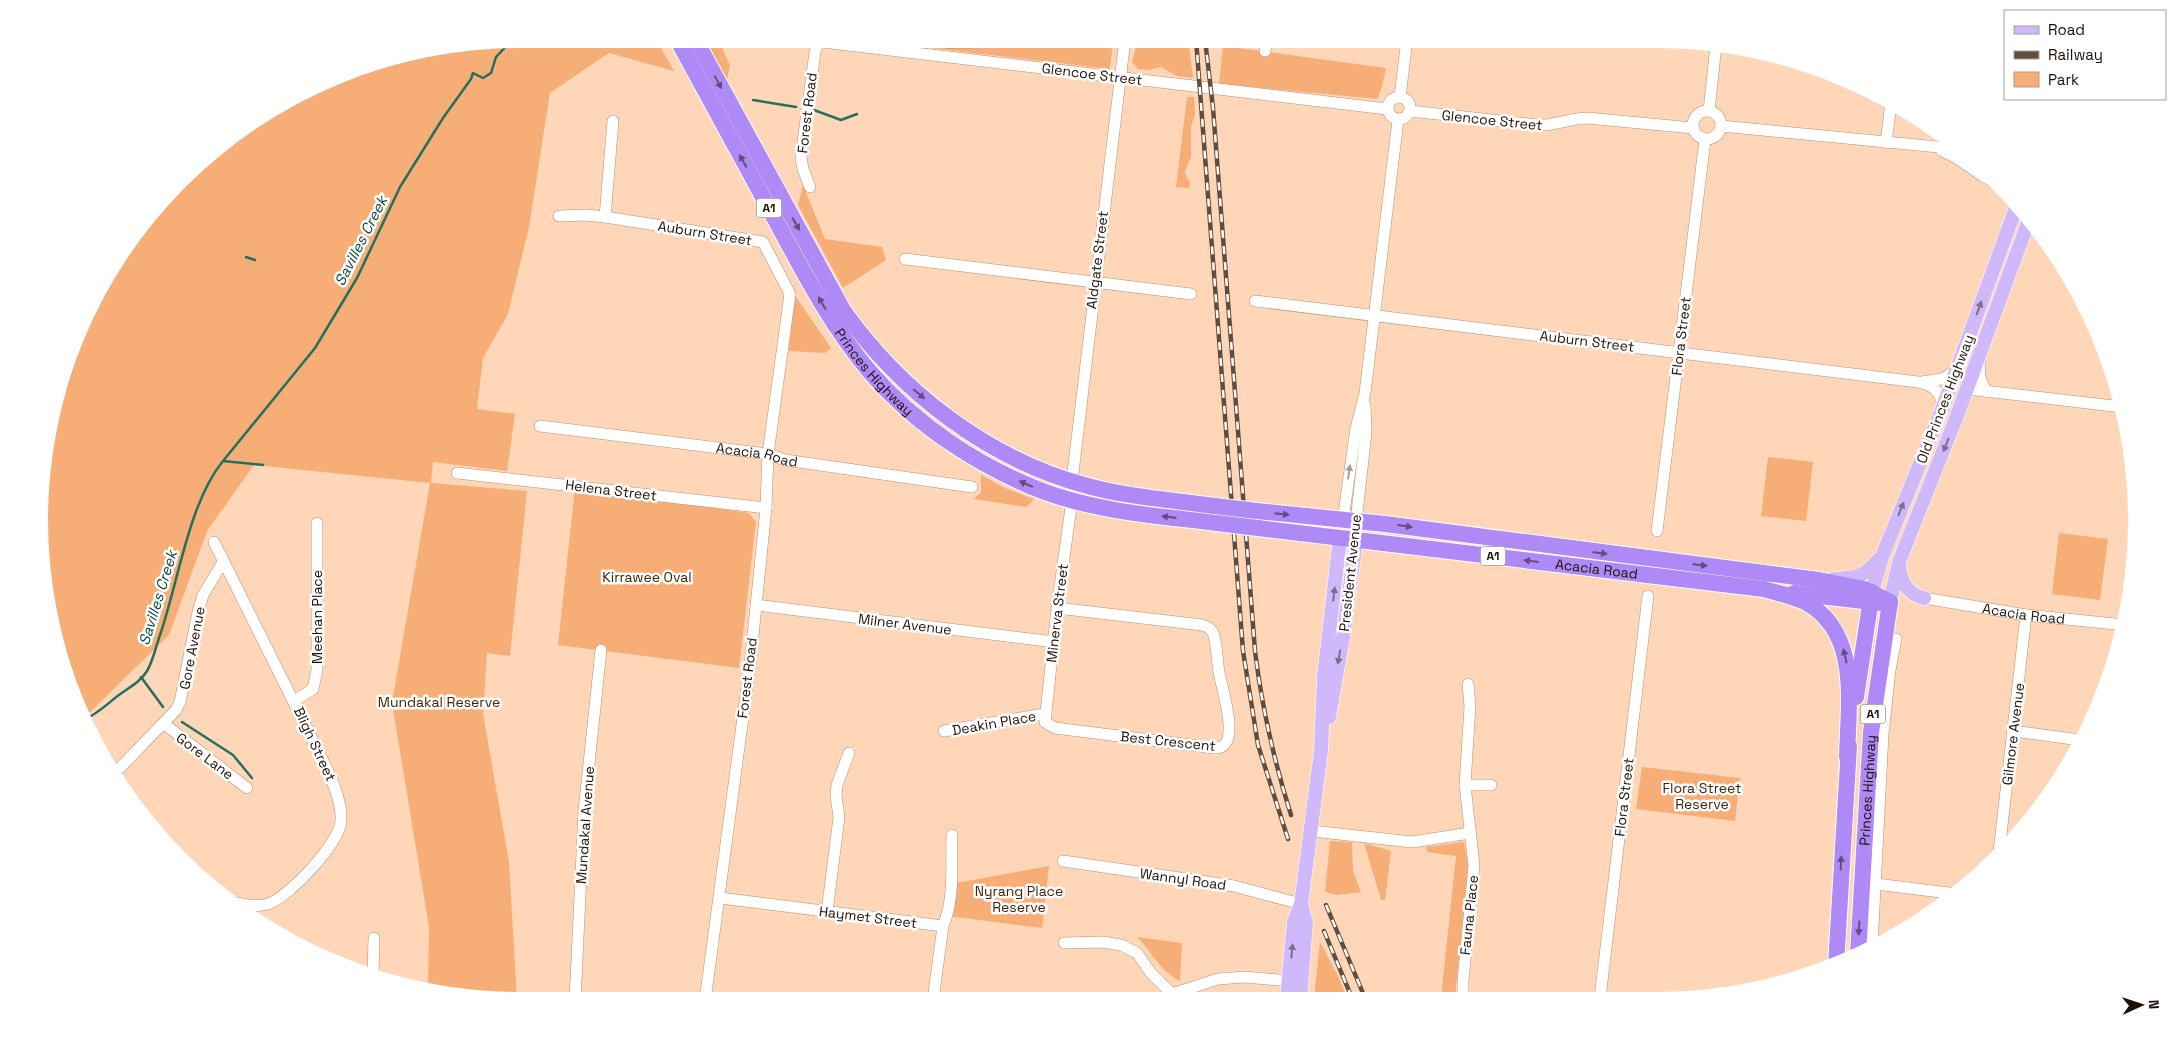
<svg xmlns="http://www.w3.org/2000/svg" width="2176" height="1040" viewBox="0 0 2176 1040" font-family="'Space Grotesk',sans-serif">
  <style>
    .green { fill: #f6ae76 }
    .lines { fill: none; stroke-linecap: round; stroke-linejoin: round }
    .stream { stroke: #24705f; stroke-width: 2.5 }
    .minor-casing { stroke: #b69074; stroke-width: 12 }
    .major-casing { stroke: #fff; stroke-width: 15 }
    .highway-casing { stroke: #fff; stroke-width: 18 }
    .minor { stroke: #fff; stroke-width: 11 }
    .major { stroke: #cfb9fa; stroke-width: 14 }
    .highway { stroke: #af8af7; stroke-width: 16 }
    .rail-casing { stroke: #634c3c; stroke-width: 4.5 }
    .rail { stroke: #fff; stroke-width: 2.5; stroke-dasharray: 8; stroke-linecap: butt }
    .highway-bridge-casing { stroke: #fff; stroke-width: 18; stroke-linecap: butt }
    .highway-bridge { stroke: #af8af7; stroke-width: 16 }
    .oneway { fill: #664c7e }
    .oneway2 { fill: #7f6c8c }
    .oneway3 { fill: #a59f9b }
    .labels { text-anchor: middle; stroke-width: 5; stroke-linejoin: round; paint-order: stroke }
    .shield { fill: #fff; stroke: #615750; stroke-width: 1 }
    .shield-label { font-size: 12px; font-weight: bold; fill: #1d0f05 }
    .street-label { font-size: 14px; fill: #1d0f05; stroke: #fff }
    .park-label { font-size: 14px; fill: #442406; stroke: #fff }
    .water-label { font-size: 15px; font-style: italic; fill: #084a3f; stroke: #fff }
  </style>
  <rect width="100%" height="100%" fill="#ffd6b8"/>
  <path class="green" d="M520,39h136l18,32 -65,-18 -59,40 -21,134 -21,87 -25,44 -6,51 38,5 -8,57 -74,-9 -2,21 96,8 -17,165 -23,-3 -4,61 26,148 8,139 -89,-9 1,-65 -37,-224 38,-220 -176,-18 -47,66 -38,104 -85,83 -41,-135 5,-157 55,-147 55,-77 69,-64 138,-74z
    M703,39h15l12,26 -3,15z
    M865,39h210l38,4 -3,26 -222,-26z
    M1138,39h50l5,39 -16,-2 -16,-9 -13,3 -10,-1 -6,-7z
    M1223,46l163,22 -5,22 -4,9 -158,-15z
    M1187,97h7l1,17 -4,13v30l-6,14 1,5 4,6 -1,6 -13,-1z
    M803,185l22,54 57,8 4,13 -43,28 -45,-83z
    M794,294l37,54 -6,5 -36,-2z
    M1768,457l45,5 -7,59 -45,-5z
    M981,475l24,13 29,11 -7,8 -53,-8 7,-7z
    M575,488l174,25 7,9 -17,146 -181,-23z
    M2059,533l49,6 -8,61 -48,-6z
    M1642,767l98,11 -5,43 -99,-12z
    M1330,841l22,1 1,29 8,21 -24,3 -12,-3z
    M1464,842l4,24 -13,132h-14l15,-142 -29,-4 -1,-5z
    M1364,843l27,8 -6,49h-4z
    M1049,866l-7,62 -94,-12 3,-32z
    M1137,937l45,6 -2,38c-20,-10 -28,-29 -43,-44z
    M1320,942l18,34 9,22h-33z"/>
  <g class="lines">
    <path class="stream" d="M630,39l9,7
      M1137,42l33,-2
      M947,47l159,-1
      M753,100l43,7
      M814,110l27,10 16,-6
      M246,257l9,3
      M223,461l92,-113 42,-70 43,-91 43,-69 28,-39 2,-6 10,5 8,-5 5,-16 16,-17
      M141,677l22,30
      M84,720c14,-7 20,-13 31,-22 11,-9 25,-15 32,-27 6,-10 9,-25 13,-36 18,-52 29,-133 63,-174l40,4
      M182,722l51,33 19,23"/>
    <g class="minor-casing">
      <g id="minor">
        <path d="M797,39l590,70"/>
        <path d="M1109,39l15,2"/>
        <path d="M1265,51l2,-12"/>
        <circle cx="1399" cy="108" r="11"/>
        <path d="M1400,97l7,-58"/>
        <circle cx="1707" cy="125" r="14"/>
        <path d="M1410,111l128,14c17,1 32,-7 49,-7l106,10"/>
        <path d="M1709,111l7,-66"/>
        <path d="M1721,126l238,23"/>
        <path d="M1886,143l5,-41"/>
        <path d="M1942,151c23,8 36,27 57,32"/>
        <path d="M810,187l-7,-18 -2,-12 14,-105 4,-13"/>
        <path d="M559,216l27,-1 19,2 158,25 27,52 -22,160 -2,54 -16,157 -45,336"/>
        <path d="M605,217l8,-96"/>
        <path d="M905,259l286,35"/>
        <path d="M1255,301l663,81c15,3 23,9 25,25"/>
        <path d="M1979,359l1,19 6,13"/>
        <path d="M1922,382l20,-3 15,-9"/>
        <path d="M1967,389l155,18"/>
        <path id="s1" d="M540,426l228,28 17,6 187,27"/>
        <path d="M457,473l309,35"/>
        <path d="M1072,481l53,-442"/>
        <path d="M1343,520l13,-92 9,-35 33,-273"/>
        <path d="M1356,521l10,-88 -1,-28"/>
        <path d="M1657,531l48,-391"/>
        <path d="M214,542l115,231c6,15 13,32 12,48 -2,23 -51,75 -73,83 -9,3 -21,1 -30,-1"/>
        <path id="s2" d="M1924,598l102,17 99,10"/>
        <path d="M756,605l299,37"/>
        <path d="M1057,608l145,17c4,1 7,2 10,6 5,7 5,32 7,41 2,15 24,77 -4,76l-160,-20 -10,-6 12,-114 15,-108"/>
        <path d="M294,701l19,-12 4,-19v-147"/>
        <path d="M163,723l84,65"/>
        <path d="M944,731l100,-17"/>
        <path d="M2013,731l67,9"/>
        <path d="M114,774l62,-64 4,-8 18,-90 5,-17 20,-33"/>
        <path d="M1465,785h26"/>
        <path d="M1312,831l100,11 58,-9"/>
        <path d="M1999,852l27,-237"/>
        <path d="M1063,861l171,25 67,18"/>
        <path d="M1876,884l81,10"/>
        <path d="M720,898l223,28 -10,74"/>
        <path d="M827,912l12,-95 -3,-21 1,-11 12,-32"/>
        <path d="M943,926c12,-27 8,-62 9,-91"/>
        <path d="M1064,943l39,-1 18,3 16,8 14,20 21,21 46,-15 27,-2 44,4"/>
        <path d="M1872,946l11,-212 7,-64 6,-31"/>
        <path d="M373,976l1,-38"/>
        <path d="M1463,998v-17l11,-116 -9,-80 5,-79 -2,-22"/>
        <path d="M1600,998l48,-402"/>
        <path d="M575,1001l9,-190 17,-161"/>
      </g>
    </g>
    <g class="major-casing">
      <path id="major" d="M1899,565c2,17 8,29 25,33
        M1833,579c23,-1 30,-1 46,-20
        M1872,592l11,-38 60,-147 74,-202
        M1890,602l9,-40 56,-141 74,-201
        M1329,717l15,-86 12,-91
        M1287,999l7,-77 7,-18 20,-153 3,-74 16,-139
        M1300,999l6,-76 -5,-19"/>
    </g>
    <g class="highway-casing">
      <g id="highway">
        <path id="s3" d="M677,39c31,57 62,114 93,171 30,55 59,114 100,162 46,53 109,95 175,120 55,20 115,24 172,31"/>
        <path d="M695,39l148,271c58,82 144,148 241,175 42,12 88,15 131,21"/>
        <path d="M1257,511l128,13 434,56 45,9 26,13"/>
        <path id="s4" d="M1258,528l506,61c14,4 28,7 41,13 56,30 43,102 42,155"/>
        <path d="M1794,593l87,10"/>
        <path d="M1856,697l16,-105"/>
        <path id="s5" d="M1858,955l13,-223 19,-130"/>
        <path d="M1836,966l13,-220"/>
      </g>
    </g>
    <use href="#minor" class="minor"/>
    <use href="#major" class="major"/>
    <use href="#highway" class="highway"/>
    <g class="rail-casing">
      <path id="rail" d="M1196,39l47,612 15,94 30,94
        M1205,39l8,69 42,543c7,57 19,110 36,164
        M1326,905l39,93
        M1324,931l28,67"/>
    </g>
    <use href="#rail" class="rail"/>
    <g class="highway-bridge-casing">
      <path id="highway-bridge" d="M1215,506l42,5
        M1217,523l41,5"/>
    </g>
    <use href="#highway-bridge" class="highway-bridge"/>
  </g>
  <defs><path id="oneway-solid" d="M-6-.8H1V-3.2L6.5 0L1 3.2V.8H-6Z" transform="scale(1.25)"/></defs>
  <g class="oneway">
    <use href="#oneway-solid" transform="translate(718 82) rotate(62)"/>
    <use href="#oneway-solid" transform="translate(743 161) rotate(-119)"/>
    <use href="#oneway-solid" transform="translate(796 224) rotate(61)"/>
    <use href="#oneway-solid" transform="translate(822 303) rotate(-120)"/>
    <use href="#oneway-solid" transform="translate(919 394) rotate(40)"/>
    <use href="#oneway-solid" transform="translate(1026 484) rotate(-157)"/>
    <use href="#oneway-solid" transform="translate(1282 514) rotate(6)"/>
    <use href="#oneway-solid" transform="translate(1169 517) rotate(-173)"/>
    <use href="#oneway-solid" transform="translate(1405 526) rotate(8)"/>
    <use href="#oneway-solid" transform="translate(1600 553) rotate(7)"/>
    <use href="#oneway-solid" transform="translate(1531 561) rotate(-173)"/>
    <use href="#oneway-solid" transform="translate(1700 565) rotate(7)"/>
    <use href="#oneway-solid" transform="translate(1845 656) rotate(-103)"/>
    <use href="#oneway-solid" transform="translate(1841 863) rotate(-87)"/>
    <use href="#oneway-solid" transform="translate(1859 928) rotate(93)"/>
  </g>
  <g class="oneway2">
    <use href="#oneway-solid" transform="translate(1979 308) rotate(-70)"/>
    <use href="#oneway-solid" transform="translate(1946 445) rotate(112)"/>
    <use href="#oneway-solid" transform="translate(1901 509) rotate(-68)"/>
    <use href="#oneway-solid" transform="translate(1334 594) rotate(-83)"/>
    <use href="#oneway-solid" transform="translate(1339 657) rotate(100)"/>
    <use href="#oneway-solid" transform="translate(1292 951) rotate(-84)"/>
  </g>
  <use class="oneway3" href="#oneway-solid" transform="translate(1349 472) rotate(-82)"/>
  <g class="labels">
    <g class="shield">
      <rect x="756.5" y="198.5" width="25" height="19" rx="4"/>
      <rect x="1480.5" y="546.5" width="25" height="19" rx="4"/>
      <rect x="1860.5" y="704.5" width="25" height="19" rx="4"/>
    </g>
    <g class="shield-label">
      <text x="769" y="212">A1</text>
      <text x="1493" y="560">A1</text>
      <text x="1873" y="718">A1</text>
    </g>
    <g class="street-label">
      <text transform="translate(1092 74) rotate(7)" y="5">Glencoe Street</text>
      <text transform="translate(807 113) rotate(-83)" y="5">Forest Road</text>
      <text transform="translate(1492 120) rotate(6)" y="5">Glencoe Street</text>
      <text transform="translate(705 233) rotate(9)" y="5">Auburn Street</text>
      <text transform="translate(1097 260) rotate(-83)" y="5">Aldgate Street</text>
      <text transform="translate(1681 336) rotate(-83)" y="5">Flora Street</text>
      <text transform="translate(1587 341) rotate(7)" y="5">Auburn Street</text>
      <text dy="5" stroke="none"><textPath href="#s3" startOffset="388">Princes Highway</textPath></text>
      <text transform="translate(1945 399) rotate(-69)" y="5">Old Princes Highway</text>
      <text dy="5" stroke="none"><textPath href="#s1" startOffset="219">Acacia Road</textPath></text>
      <text transform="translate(611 490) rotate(7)" y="5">Helena Street</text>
      <text dy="5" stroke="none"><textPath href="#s4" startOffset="341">Acacia Road</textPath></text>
      <text transform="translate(1350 573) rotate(-84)" y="5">President Avenue</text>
      <text transform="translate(1057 613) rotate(-83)" y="5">Minerva Street</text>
      <text dy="5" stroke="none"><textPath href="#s2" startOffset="101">Acacia Road</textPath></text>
      <text transform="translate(317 617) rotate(-90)" y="5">Meehan Place</text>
      <text transform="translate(905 624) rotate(7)" y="5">Milner Avenue</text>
      <text transform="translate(192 648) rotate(-79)" y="5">Gore Avenue</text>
      <text transform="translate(747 678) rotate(-83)" y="5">Forest Road</text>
      <text transform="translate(994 723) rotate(-10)" y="5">Deakin Place</text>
      <text transform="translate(2013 734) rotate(-83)" y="5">Gilmore Avenue</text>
      <text transform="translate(1168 741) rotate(6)" y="5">Best Crescent</text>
      <text transform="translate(315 744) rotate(65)" y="5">Bligh Street</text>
      <text transform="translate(205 756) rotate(37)" y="5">Gore Lane</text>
      <text dy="5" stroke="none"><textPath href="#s5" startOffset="165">Princes Highway</textPath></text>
      <text transform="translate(1624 797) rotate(-83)" y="5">Flora Street</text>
      <text transform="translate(585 825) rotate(-86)" y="5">Mundakal Avenue</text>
      <text transform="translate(1183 879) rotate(8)" y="5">Wannyl Road</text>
      <text transform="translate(1469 915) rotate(-84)" y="5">Fauna Place</text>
      <text transform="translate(868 917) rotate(7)" y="5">Haymet Street</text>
    </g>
    <g class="park-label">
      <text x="647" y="582">Kirrawee Oval</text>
      <text x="439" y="707">Mundakal Reserve</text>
      <text x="1702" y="793">Flora Street<tspan x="1702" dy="16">Reserve</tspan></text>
      <text x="1019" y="896">Nyrang Place<tspan x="1019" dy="16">Reserve</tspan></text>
    </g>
    <g class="water-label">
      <text transform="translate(361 241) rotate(-63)" y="5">Savilles Creek</text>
      <text transform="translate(158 598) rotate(-73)" y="5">Savilles Creek</text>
    </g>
  </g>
  <path d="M0 0H2176V1040H0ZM520 48H1656A472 472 0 0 1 2128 520V520A472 472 0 0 1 1656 992H520A472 472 0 0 1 48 520V520A472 472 0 0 1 520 48Z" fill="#fff" fill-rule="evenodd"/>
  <rect x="2004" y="10" width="162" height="90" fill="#ffffff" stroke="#a59f9b"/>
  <rect x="2014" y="26" width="25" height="8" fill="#cfb9fa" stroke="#a59f9b"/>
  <text x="2048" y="35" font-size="15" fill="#1d0f05">Road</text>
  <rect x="2014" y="51" width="25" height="8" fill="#634c3c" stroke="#a59f9b"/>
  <text x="2048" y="60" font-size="15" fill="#1d0f05">Railway</text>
  <rect x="2014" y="72" width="25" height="15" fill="#f6ae76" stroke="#a59f9b"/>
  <text x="2048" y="85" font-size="15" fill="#1d0f05">Park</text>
  <g transform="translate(2141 1005) rotate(87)" stroke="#ffffff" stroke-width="4" paint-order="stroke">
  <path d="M0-4L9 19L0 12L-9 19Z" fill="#1d0f05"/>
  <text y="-8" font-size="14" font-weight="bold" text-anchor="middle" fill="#1d0f05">N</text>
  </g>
</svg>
